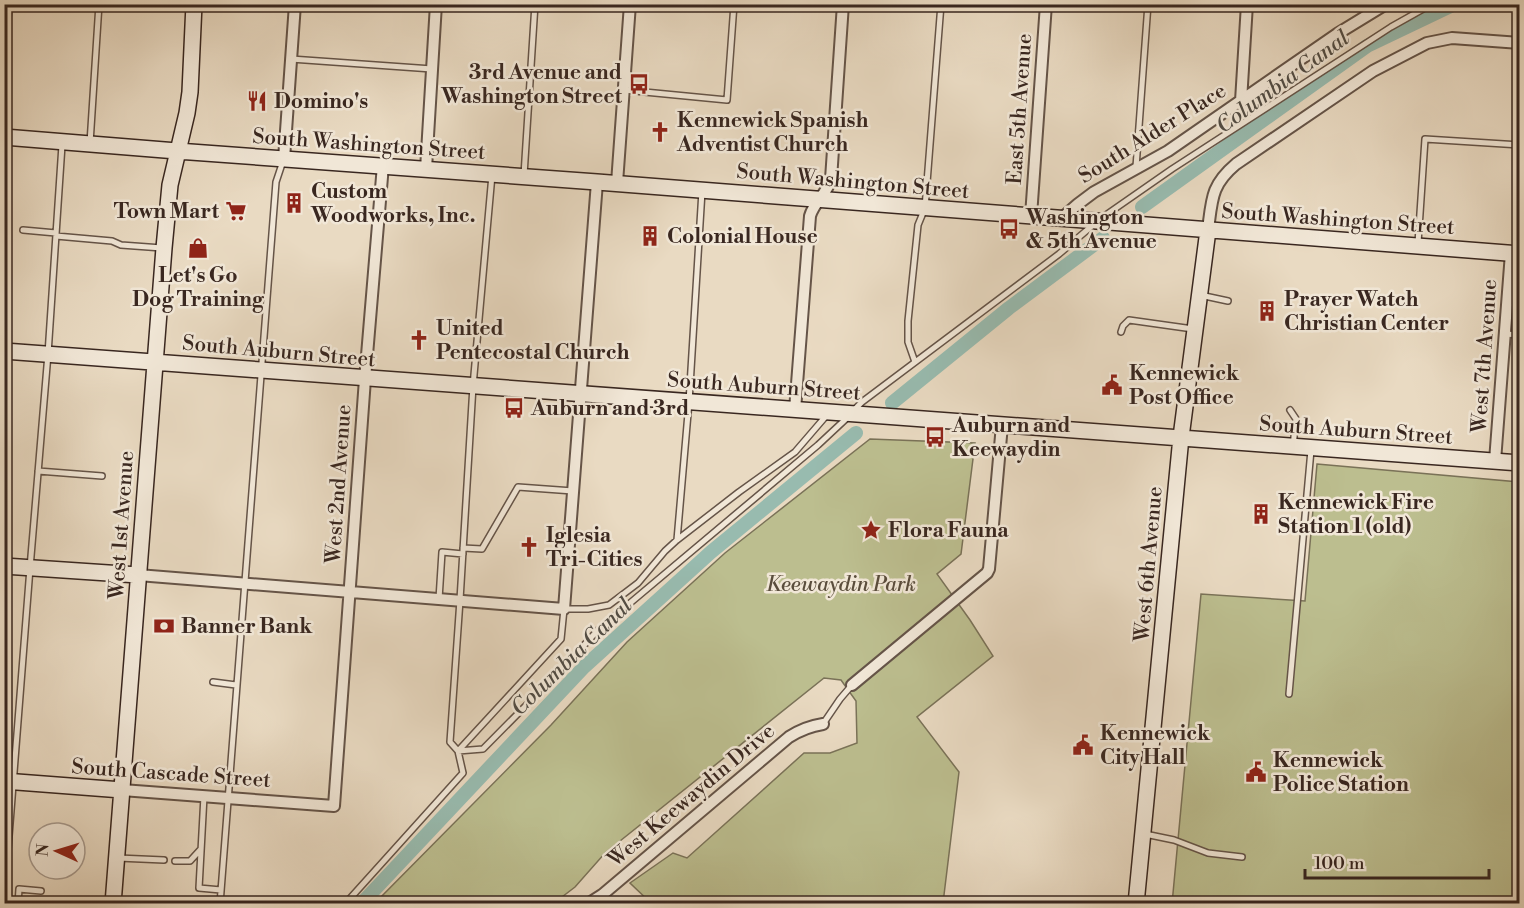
<svg xmlns="http://www.w3.org/2000/svg" width="1524" height="908" viewBox="0 0 1524 908" font-family="'Libre Bodoni',serif">
  <style>
    .green { fill: #bcbe8f; stroke: #7a7258; stroke-width: 1.5 }
    .lines { fill: none; stroke-linecap: round; stroke-linejoin: round }
    .canal { stroke: #98bbaf; stroke-width: 14 }
    .lane-casing { stroke: #655448; stroke-width: 8 }
    .street-casing { stroke: #655448; stroke-width: 14 }
    .secondary-casing { stroke: #392720; stroke-width: 18 }
    .lane { stroke: #f1e7d7; stroke-width: 5 }
    .street { stroke: #f1e7d7; stroke-width: 10 }
    .secondary { stroke: #f1e7d7; stroke-width: 15 }
    .labels { text-anchor: middle; stroke-width: 5; stroke-linejoin: round; paint-order: stroke }
    .poi-label { font-size: 21px; font-weight: bold; fill: #392720; stroke: #f1e7d7; text-anchor: start }
    .street-label { font-size: 21px; fill: #392720; stroke: #f1e7d7 }
    .park-label { font-size: 21px; font-style: italic; fill: #5a4d3c; stroke: #f1e7d7 }
    .water-label { font-size: 22px; font-style: italic; fill: #514c44; stroke: #f1e7d7 }
  </style>
  <rect width="100%" height="100%" fill="#e9dac2"/>
  <filter id="stains"><feTurbulence type="fractalNoise" baseFrequency=".00333" numOctaves="4"/><feColorMatrix values="0 0 0 0 .2 0 0 0 0 .09 0 0 0 0 .02 0 0 0 .5 -.17"/></filter>
  <radialGradient id="worn" r=".72"><stop offset=".6" stop-color="#630" stop-opacity="0"/><stop offset="1" stop-color="#630" stop-opacity=".3"/></radialGradient>
  <path class="green" d="M870,439l105,4 -14,111 -24,20 33,46 23,36 -76,61 42,55 -16,131h-292l-21,-20 43,-30 14,5 117,-105h26l27,-10 -1,-42 -15,-21 -17,-2 -219,175 -30,34 -21,16 -180,1 177,-179 76,-83 98,-89z
    M1317,464l202,18v421l-347,1 29,-310 104,7z"/>
  <g class="lines">
    <path class="canal" d="M1142,207l225,-161 88,-42
      M892,403l117,-95 94,-70
      M361,904l223,-237 127,-115 145,-119"/>
    <g class="lane-casing">
      <path id="lane" d="M291,59l141,10
        M624,90l103,10 7,-96
        M90,143l9,-139
        M1136,167l12,-163
        M492,175l-19,211 -13,214 -10,142 8,9 103,-112 3,-30h24l21,-4 29,-22 27,-32 12,-11 62,-48 56,-40 31,-36
        M524,175l11,-171
        M1103,217l69,-48 219,-142 41,-23
        M23,230l33,3
        M56,236l56,5 9,4 41,3
        M1418,243l7,-104 95,6
        M1200,295l28,6
        M1121,332l2,-6 6,-6 64,9
        M1505,334l15,1
        M915,362l-7,-20v-21l10,-96 7,-17 16,-204
        M854,410l8,-8 197,-148 34,-29
        M1290,410l6,9 -3,27
        M38,471l64,5
        M677,540l12,-138 13,-211
        M463,548l19,1 36,-62 55,4
        M439,599l3,-47 21,2
        M213,682l23,3
        M1289,694l22,-244
        M823,724l17,-25 12,-14
        M204,796l-5,92 22,2
        M1145,834l29,6 34,13 34,4
        M118,858l46,2
        M175,861h15l11,-12
        M4,900l26,-332 18,-214 14,-209
        M18,904l1,-15 22,2
        M220,904l56,-722 7,-21
        M345,904l118,-131 -5,-22 25,-2 80,-81 35,-38 220,-185 30,-28"/>
    </g>
    <g class="street-casing">
      <path id="street" d="M4,31l2,-27
        M1241,101l6,-97
        M284,159l11,-155
        M426,169l10,-165
        M617,183l13,-179
        M1031,216l15,-212
        M1062,218l16,-14 16,-12 74,-41 169,-117 49,-30
        M1208,230c4,-31 3,-45 28,-66l137,-93 54,-28 25,-5 68,5
        M795,410l15,-194c4,-14 17,-22 21,-37l12,-175
        M1495,461l16,-208
        M138,575l426,34 33,-427
        M852,685l135,-112 2,-4 13,-144
        M122,790l212,16 31,-427 18,-214
        M588,904l14,-9 187,-158c11,-7 21,-11 34,-13"/>
    </g>
    <g class="secondary-casing">
      <path id="secondary" d="M4,137l173,14 420,31 923,72
        M4,351l1516,112
        M4,566l134,9
        M4,781l118,9
        M113,904l51,-656 6,-63 17,-72 3,-21 4,-88
        M1136,904l45,-467 27,-207"/>
    </g>
    <use href="#lane" class="lane"/>
    <use href="#street" class="street"/>
    <use href="#secondary" class="secondary"/>
  </g>
  <defs>
    <g id="bus-bare" transform="scale(1.62)"><path d="M-5-6H5V4H4V6H2V4H-2V6H-4V4H-5ZM-3.5-4V0h7V-4ZM-3.5 1.2v1.5H-2V1.2ZM2 1.2v1.5H3.5V1.2Z" fill="#8f2418" stroke="#f1e7d7" stroke-width="2.5" paint-order="stroke"/></g>
    <g id="restaurant-bare" transform="scale(1.62)"><path d="M-5-6h1v4h1v-4h1v4h1v-4h1v5L-1.5 .5V6h-2V.5L-5-1ZM5-6V6H3V1.5H1.5Q1.5-4 5-6Z" fill="#8f2418" stroke="#f1e7d7" stroke-width="2.5" paint-order="stroke"/></g>
    <g id="church-bare" transform="scale(1.62)"><path d="M-1.2-6h2.4v3.5h3.3v2.4h-3.3V6h-2.4V-.1h-3.3v-2.4h3.3Z" fill="#8f2418" stroke="#f1e7d7" stroke-width="2.5" paint-order="stroke"/></g>
    <g id="building-bare" transform="scale(1.62)"><path d="M-4-6H4V6H1V3H-1V6H-4ZM-2.5-4.3h1.7v1.8h-1.7ZM.8-4.3h1.7v1.8H.8ZM-2.5-1h1.7V.8h-1.7ZM.8-1h1.7V.8H.8Z" fill="#8f2418" stroke="#f1e7d7" stroke-width="2.5" paint-order="stroke"/></g>
    <g id="supermarket-bare" transform="scale(1.62)"><path d="M-6-5.5h2.5l.6 2H6L4.5 2H-2.5L-4.4-4H-6ZM-1.5 3.2a1.3 1.3 0 1 0 .1 0ZM3 3.2a1.3 1.3 0 1 0 .1 0Z" fill="#8f2418" stroke="#f1e7d7" stroke-width="2.5" paint-order="stroke"/></g>
    <g id="shop-bare" transform="scale(1.62)"><path d="M-5-2.5h2.3a2.7 3.5 0 0 1 5.4 0H5L5.5 6h-11ZM-1.5-2.5h3a1.5 2.3 0 0 0-3 0Z" fill="#8f2418" stroke="#f1e7d7" stroke-width="2.5" paint-order="stroke"/></g>
    <g id="civic-bare" transform="scale(1.62)"><path d="M-.6-6.5H3V-4.5H.6V-3L4-1V1h2V6H-6V1h2V-1L-.6-3ZM-1.2 2.5V6h2.4V2.5Z" fill="#8f2418" stroke="#f1e7d7" stroke-width="2.5" paint-order="stroke"/></g>
    <g id="sight-bare" transform="scale(1.62)"><path d="M0-6L1.8-2.2L6-1.7L2.9 1.2L3.7 5.4L0 3.3L-3.7 5.4L-2.9 1.2L-6-1.7L-1.8-2.2Z" fill="#8f2418" stroke="#f1e7d7" stroke-width="2.5" paint-order="stroke"/></g>
    <g id="bank-bare" transform="scale(1.62)"><path d="M-6-4H6V4H-6ZM0-2.3a2.3 2.3 0 1 0 0 4.6a2.3 2.3 0 1 0 0-4.6Z" fill="#8f2418" stroke="#f1e7d7" stroke-width="2.5" paint-order="stroke"/></g>
  </defs>
  <g fill-rule="evenodd">
    <use href="#bus-bare" x="639" y="84"/>
    <use href="#restaurant-bare" x="257" y="101"/>
    <use href="#church-bare" x="660" y="132"/>
    <use href="#building-bare" x="294" y="203"/>
    <use href="#supermarket-bare" x="236" y="211"/>
    <use href="#bus-bare" x="1009" y="229"/>
    <use href="#building-bare" x="650" y="236"/>
    <use href="#shop-bare" x="198" y="248"/>
    <use href="#building-bare" x="1267" y="311"/>
    <use href="#church-bare" x="419" y="340"/>
    <use href="#civic-bare" x="1112" y="385"/>
    <use href="#bus-bare" x="514" y="408"/>
    <use href="#bus-bare" x="935" y="437"/>
    <use href="#building-bare" x="1261" y="514"/>
    <use href="#sight-bare" x="871" y="530"/>
    <use href="#church-bare" x="529" y="547"/>
    <use href="#bank-bare" x="164" y="626"/>
    <use href="#civic-bare" x="1083" y="745"/>
    <use href="#civic-bare" x="1256" y="772"/>
  </g>
  <g class="labels">
    <g class="poi-label">
      <text x="622" y="79" text-anchor="end">3rd Avenue and<tspan x="622" dy="24">Washington Street</tspan></text>
      <text x="274" y="108">Domino's</text>
      <text x="677" y="127">Kennewick Spanish<tspan x="677" dy="24">Adventist Church</tspan></text>
      <text x="311" y="198">Custom<tspan x="311" dy="24">Woodworks, Inc.</tspan></text>
      <text x="219" y="218" text-anchor="end">Town Mart</text>
      <text x="1026" y="224">Washington<tspan x="1026" dy="24">&amp; 5th Avenue</tspan></text>
      <text x="667" y="243">Colonial House</text>
      <text x="198" y="282" text-anchor="middle">Let's Go<tspan x="198" dy="24">Dog Training</tspan></text>
      <text x="1284" y="306">Prayer Watch<tspan x="1284" dy="24">Christian Center</tspan></text>
      <text x="436" y="335">United<tspan x="436" dy="24">Pentecostal Church</tspan></text>
      <text x="1129" y="380">Kennewick<tspan x="1129" dy="24">Post Office</tspan></text>
      <text x="531" y="415">Auburn and 3rd</text>
      <text x="952" y="432">Auburn and<tspan x="952" dy="24">Keewaydin</tspan></text>
      <text x="1278" y="509">Kennewick Fire<tspan x="1278" dy="24">Station 1 (old)</tspan></text>
      <text x="888" y="537">Flora Fauna</text>
      <text x="546" y="542">Iglesia<tspan x="546" dy="24">Tri-Cities</tspan></text>
      <text x="181" y="633">Banner Bank</text>
      <text x="1100" y="740">Kennewick<tspan x="1100" dy="24">City Hall</tspan></text>
      <text x="1273" y="767">Kennewick<tspan x="1273" dy="24">Police Station</tspan></text>
    </g>
    <g class="street-label">
      <text transform="translate(1019 109) rotate(-86)" y="7">East 5th Avenue</text>
      <text transform="translate(1152 133) rotate(-32)" y="7">South Alder Place</text>
      <text transform="translate(369 144) rotate(4)" y="7">South Washington Street</text>
      <text transform="translate(853 181) rotate(5)" y="7">South Washington Street</text>
      <text transform="translate(1338 219) rotate(4)" y="7">South Washington Street</text>
      <text transform="translate(279 351) rotate(5)" y="7">South Auburn Street</text>
      <text transform="translate(1484 356) rotate(-86)" y="7">West 7th Avenue</text>
      <text transform="translate(764 386) rotate(4)" y="7">South Auburn Street</text>
      <text transform="translate(1356 430) rotate(4)" y="7">South Auburn Street</text>
      <text transform="translate(338 484) rotate(-86)" y="7">West 2nd Avenue</text>
      <text transform="translate(121 525) rotate(-86)" y="7">West 1st Avenue</text>
      <text transform="translate(1148 564) rotate(-85)" y="7">West 6th Avenue</text>
      <text transform="translate(171 773) rotate(4)" y="7">South Cascade Street</text>
      <text transform="translate(691 795) rotate(-40)" y="7">West Keewaydin Drive</text>
    </g>
    <g class="park-label">
      <text x="841" y="591">Keewaydin Park</text>
    </g>
    <g class="water-label">
      <text transform="translate(1282 81) rotate(-36)" y="8">Columbia Canal</text>
      <text transform="translate(571 656) rotate(-44)" y="8">Columbia Canal</text>
    </g>
  </g>
  <rect width="1524" height="908" fill="none" stroke="#e9dac2" stroke-width="24"/>
  <rect x="6" y="6" width="1512" height="896" fill="none" stroke="#392720" stroke-width="3"/>
  <rect x="12" y="12" width="1500" height="884" fill="none" stroke="#392720" stroke-width="1.5"/>
  <g transform="translate(57 851) rotate(274)"><circle r="28" fill="#f1e7d7" stroke="#a79a8e" stroke-width="1.5"/>
  <path d="M0-4.5L10 22L0 15L-10 22Z" fill="#8f2418"/>
  <text y="-9" font-size="16" font-weight="bold" text-anchor="middle" fill="#392720">N</text>
  </g>
  <path d="M1305 869v9h184v-9" fill="none" stroke="#392720" stroke-width="3"/>
  <text x="1314" y="869" font-size="18" fill="#392720" stroke="#f1e7d7" stroke-width="4.5" paint-order="stroke">100 m</text>
  <rect width="100%" height="100%" filter="url(#stains)"/>
  <rect width="100%" height="100%" fill="url(#worn)"/>
</svg>
